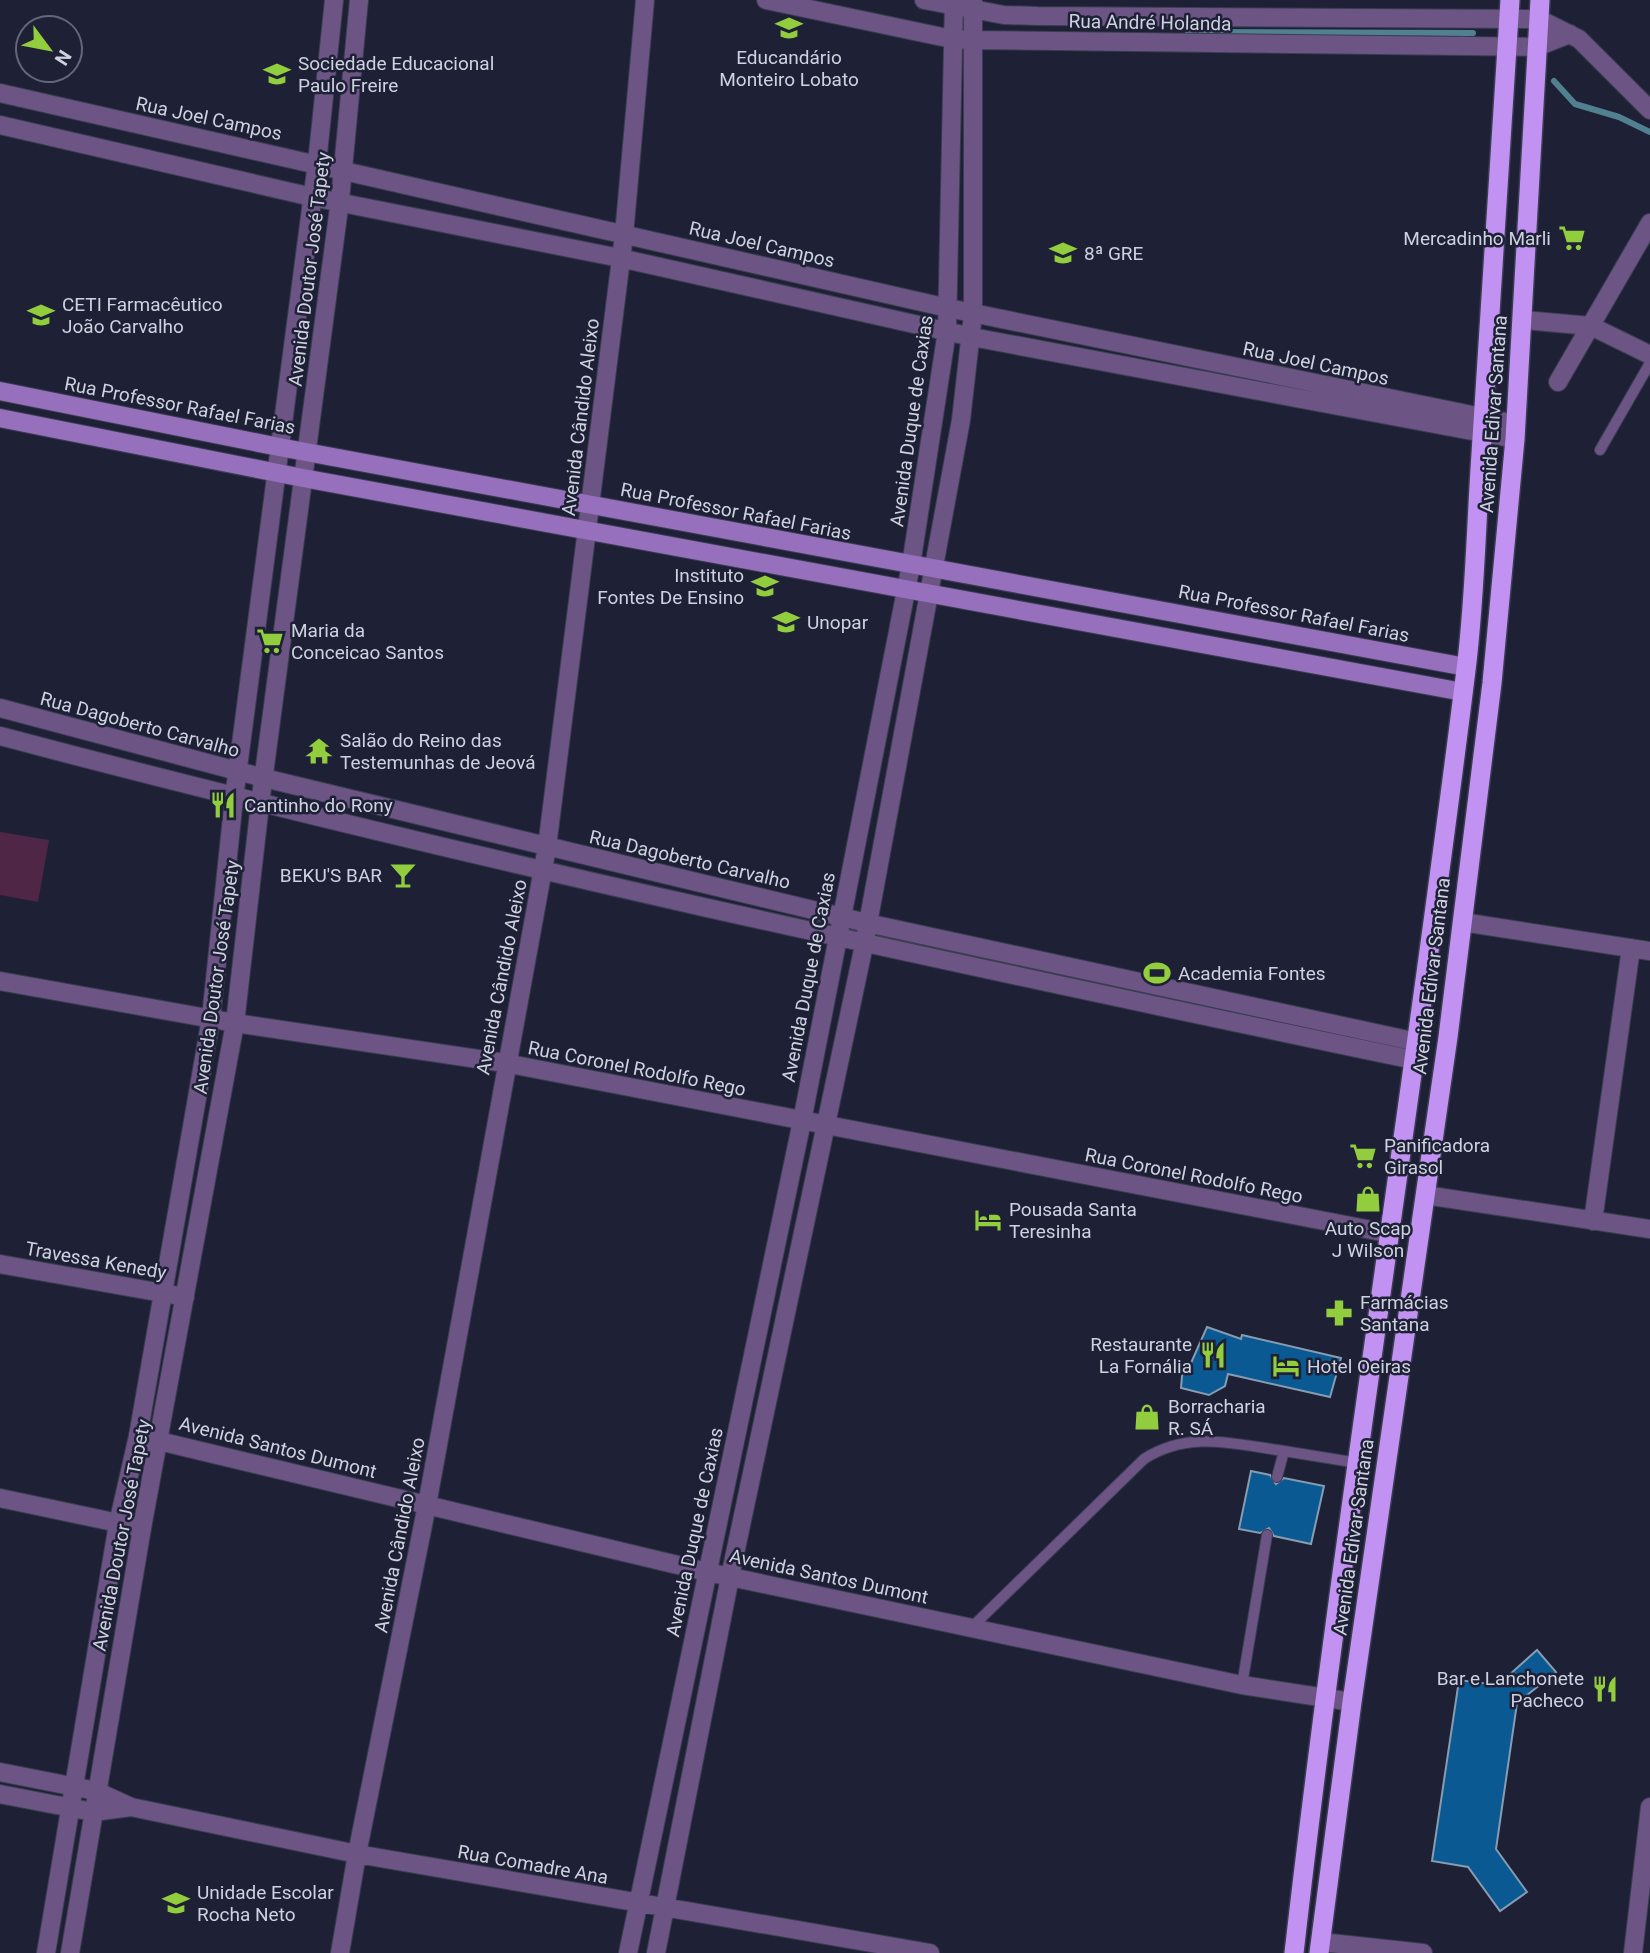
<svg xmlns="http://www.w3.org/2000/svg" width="1650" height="1953" viewBox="0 0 1650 1953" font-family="Roboto,sans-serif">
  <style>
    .green { fill: #502647 }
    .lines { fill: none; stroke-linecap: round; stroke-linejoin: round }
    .stream { stroke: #518090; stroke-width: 6 }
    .building { fill: #0a5992; stroke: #869cb1; stroke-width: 2 }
    .service-casing { stroke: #3a3d51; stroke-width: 12 }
    .minor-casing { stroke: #3a3d51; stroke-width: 20 }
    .tertiary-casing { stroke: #3a3d51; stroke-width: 20 }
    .secondary-casing { stroke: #3a3d51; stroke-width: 20 }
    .trunk-casing { stroke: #3a3d51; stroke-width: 22 }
    .service { stroke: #6c5584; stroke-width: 10 }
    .minor { stroke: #6c5584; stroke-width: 18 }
    .tertiary { stroke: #6c5584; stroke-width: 18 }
    .secondary { stroke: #9670bc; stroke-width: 18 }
    .trunk { stroke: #c292f2; stroke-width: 19 }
    .labels { text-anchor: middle; stroke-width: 5; stroke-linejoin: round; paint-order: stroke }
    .street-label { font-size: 19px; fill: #ced1df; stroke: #1e2136 }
    .poi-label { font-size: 19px; fill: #ced1df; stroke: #1e2136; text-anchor: start }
  </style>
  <rect width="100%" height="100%" fill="#1e2136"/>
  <path class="green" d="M0,832l49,8 -11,62 -38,-7z"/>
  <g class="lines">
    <path class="stream" d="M1188,32l285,1
      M1554,81l21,23 44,13 31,15"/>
  </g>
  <path class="building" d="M1207,1327l34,12 1,-4 99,23 -11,39 -102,-23 -3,12 -16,9 -28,-7 2,-24 8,-1z
    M1251,1471l19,4 6,9 8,-6 40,8 -13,58 -37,-8 -5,-8 -9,5 -21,-4z
    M1537,1650l19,22 -39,31 -21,146 31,43 -27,19 -32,-44 -36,-6 27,-181 39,5z"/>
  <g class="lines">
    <g class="service-casing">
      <path id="service" d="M1600,450l50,-87
        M1277,1477l7,-26 74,12
        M971,1628l173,-169c45,-29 90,-15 140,-8
        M1242,1685l25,-150"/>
    </g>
    <g class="minor-casing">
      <path id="minor" d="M766,0l186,39 21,1 564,7 33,-13
        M924,0l80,15 33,1 502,3 40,20 71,71
        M0,93l948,215 568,116
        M0,125l312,72 308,61 352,79 543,102
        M1523,320l68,6 59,29
        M1558,382l92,-159
        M0,708l264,70 603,145 550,119
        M0,736c468,124 941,225 1414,324
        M1462,922l188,29
        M0,981l235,42 270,40 882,170
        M1425,1195l225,34
        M1593,1221l38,-273
        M0,1264l185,33
        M138,1436l569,136 535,113 110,17
        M0,1498l142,30
        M0,1772l96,19 35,16 226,47 573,99
        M0,1794l93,18 38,-5
        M1321,1942l102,11
        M340,1953l17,-99 70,-349 120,-658 77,-612 21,-235
        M628,1953l174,-832 109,-556 36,-234 7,-331
        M656,1953l74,-376 134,-632 97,-525 12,-106v-314
        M1633,1953l17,-146"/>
    </g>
    <g class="tertiary-casing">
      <path id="tertiary" d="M46,1953l72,-429 20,-88 73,-418 23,-220 83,-635 17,-163
        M70,1953l72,-425 93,-505 25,-219 80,-604 19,-200"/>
    </g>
    <g class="secondary-casing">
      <path id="secondary" d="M0,391l279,56 1187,220
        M0,418l303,60 1160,214"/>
    </g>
    <g class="trunk-casing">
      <path id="trunk" d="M1294,1953c49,-429 119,-854 172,-1283 9,-71 10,-144 15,-216 11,-152 20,-303 29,-454
        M1319,1953l33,-251 96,-665 44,-354 23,-244 25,-439"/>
    </g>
    <use href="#service" class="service"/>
    <use href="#minor" class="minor"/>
    <use href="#tertiary" class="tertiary"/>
    <use href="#secondary" class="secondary"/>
    <use href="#trunk" class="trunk"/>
  </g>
  <defs>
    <g id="school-bare" transform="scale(2.1)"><path d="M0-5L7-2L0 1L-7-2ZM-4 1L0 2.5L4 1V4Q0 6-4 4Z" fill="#92cd3e" stroke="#1e2136" stroke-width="2.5" paint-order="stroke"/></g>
    <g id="supermarket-bare" transform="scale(2.1)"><path d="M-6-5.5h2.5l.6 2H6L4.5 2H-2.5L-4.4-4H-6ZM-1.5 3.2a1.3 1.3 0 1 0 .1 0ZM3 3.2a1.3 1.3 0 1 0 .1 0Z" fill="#92cd3e" stroke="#1e2136" stroke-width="2.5" paint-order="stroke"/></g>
    <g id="university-bare" transform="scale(2.1)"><path d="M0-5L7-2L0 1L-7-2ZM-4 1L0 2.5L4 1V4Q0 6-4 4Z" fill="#92cd3e" stroke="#1e2136" stroke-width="2.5" paint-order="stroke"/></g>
    <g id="temple-bare" transform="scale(2.1)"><path d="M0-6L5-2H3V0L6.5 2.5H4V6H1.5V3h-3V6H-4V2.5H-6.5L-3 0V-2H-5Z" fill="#92cd3e" stroke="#1e2136" stroke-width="2.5" paint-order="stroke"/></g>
    <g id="restaurant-bare" transform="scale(2.1)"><path d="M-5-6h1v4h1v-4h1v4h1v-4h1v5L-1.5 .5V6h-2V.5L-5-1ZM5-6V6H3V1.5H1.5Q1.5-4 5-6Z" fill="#92cd3e" stroke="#1e2136" stroke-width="2.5" paint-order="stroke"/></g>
    <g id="bar-bare" transform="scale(2.1)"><path d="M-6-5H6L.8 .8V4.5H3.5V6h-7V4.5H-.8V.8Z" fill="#92cd3e" stroke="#1e2136" stroke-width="2.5" paint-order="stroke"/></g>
    <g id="stadium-bare" transform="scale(2.1)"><path d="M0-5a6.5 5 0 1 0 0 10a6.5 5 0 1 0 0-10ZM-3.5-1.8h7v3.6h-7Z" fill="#92cd3e" stroke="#1e2136" stroke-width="2.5" paint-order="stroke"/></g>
    <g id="shop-bare" transform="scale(2.1)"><path d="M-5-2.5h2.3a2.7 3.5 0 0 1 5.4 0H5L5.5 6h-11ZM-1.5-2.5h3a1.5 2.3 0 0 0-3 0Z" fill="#92cd3e" stroke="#1e2136" stroke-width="2.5" paint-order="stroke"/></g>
    <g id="hotel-bare" transform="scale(2.1)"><path d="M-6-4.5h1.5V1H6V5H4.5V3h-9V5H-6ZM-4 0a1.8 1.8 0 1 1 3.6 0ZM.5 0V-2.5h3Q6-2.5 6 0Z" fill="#92cd3e" stroke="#1e2136" stroke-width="2.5" paint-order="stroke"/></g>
    <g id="pharmacy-bare" transform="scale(2.1)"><path d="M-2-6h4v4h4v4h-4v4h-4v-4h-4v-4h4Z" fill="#92cd3e" stroke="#1e2136" stroke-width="2.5" paint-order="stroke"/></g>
  </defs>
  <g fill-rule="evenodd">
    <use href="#school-bare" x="789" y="28"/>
    <use href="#school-bare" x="277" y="74"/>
    <use href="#supermarket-bare" x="1572" y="238"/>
    <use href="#university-bare" x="1063" y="253"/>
    <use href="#school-bare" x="41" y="315"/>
    <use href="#school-bare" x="765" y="586"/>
    <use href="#university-bare" x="786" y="622"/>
    <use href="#supermarket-bare" x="270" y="641"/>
    <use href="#temple-bare" x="319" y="751"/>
    <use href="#restaurant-bare" x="223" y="805"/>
    <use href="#bar-bare" x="403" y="875"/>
    <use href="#stadium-bare" x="1157" y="973"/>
    <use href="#supermarket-bare" x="1363" y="1156"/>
    <use href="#shop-bare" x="1368" y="1199"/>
    <use href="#hotel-bare" x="988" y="1220"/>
    <use href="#pharmacy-bare" x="1339" y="1313"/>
    <use href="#restaurant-bare" x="1213" y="1355"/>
    <use href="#hotel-bare" x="1286" y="1366"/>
    <use href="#shop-bare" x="1147" y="1417"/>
    <use href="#restaurant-bare" x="1605" y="1689"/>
    <use href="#school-bare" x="176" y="1903"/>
  </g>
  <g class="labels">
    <g class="street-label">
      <text transform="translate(1150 22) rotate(1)" y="7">Rua André Holanda</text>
      <text transform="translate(209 118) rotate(12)" y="7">Rua Joel Campos</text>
      <text transform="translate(762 244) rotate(13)" y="7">Rua Joel Campos</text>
      <text transform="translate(309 269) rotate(-83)" y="7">Avenida Doutor José Tapety</text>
      <text transform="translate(1316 363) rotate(12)" y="7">Rua Joel Campos</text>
      <text transform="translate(180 405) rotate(11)" y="7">Rua Professor Rafael Farias</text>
      <text transform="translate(1493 414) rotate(-86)" y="7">Avenida Edivar Santana</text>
      <text transform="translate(580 417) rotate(-83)" y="7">Avenida Cândido Aleixo</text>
      <text transform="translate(911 421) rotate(-82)" y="7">Avenida Duque de Caxias</text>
      <text transform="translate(736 511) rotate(11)" y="7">Rua Professor Rafael Farias</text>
      <text transform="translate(1294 613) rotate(11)" y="7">Rua Professor Rafael Farias</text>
      <text transform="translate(140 724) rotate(15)" y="7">Rua Dagoberto Carvalho</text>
      <text transform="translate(690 859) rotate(13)" y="7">Rua Dagoberto Carvalho</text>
      <text transform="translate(1431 976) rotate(-83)" y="7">Avenida Edivar Santana</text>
      <text transform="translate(216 977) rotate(-82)" y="7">Avenida Doutor José Tapety</text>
      <text transform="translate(501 977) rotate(-79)" y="7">Avenida Cândido Aleixo</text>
      <text transform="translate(808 977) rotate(-79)" y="7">Avenida Duque de Caxias</text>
      <text transform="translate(637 1068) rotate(11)" y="7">Rua Coronel Rodolfo Rego</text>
      <text transform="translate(1194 1175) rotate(11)" y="7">Rua Coronel Rodolfo Rego</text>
      <text transform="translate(96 1260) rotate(10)" y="7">Travessa Kenedy</text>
      <text transform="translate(278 1447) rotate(14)" y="7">Avenida Santos Dumont</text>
      <text transform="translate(694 1532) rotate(-78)" y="7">Avenida Duque de Caxias</text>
      <text transform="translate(121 1535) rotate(-79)" y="7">Avenida Doutor José Tapety</text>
      <text transform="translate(399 1535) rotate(-79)" y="7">Avenida Cândido Aleixo</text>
      <text transform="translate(1353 1537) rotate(-82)" y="7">Avenida Edivar Santana</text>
      <text transform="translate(829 1576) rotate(12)" y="7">Avenida Santos Dumont</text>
      <text transform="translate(533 1864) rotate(10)" y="7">Rua Comadre Ana</text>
    </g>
    <g class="poi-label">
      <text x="789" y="64" text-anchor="middle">Educandário<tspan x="789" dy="22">Monteiro Lobato</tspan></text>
      <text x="298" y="70">Sociedade Educacional<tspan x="298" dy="22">Paulo Freire</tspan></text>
      <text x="1551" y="245" text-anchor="end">Mercadinho Marli</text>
      <text x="1084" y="260">8ª GRE</text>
      <text x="62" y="311">CETI Farmacêutico<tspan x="62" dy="22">João Carvalho</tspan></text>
      <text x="744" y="582" text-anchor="end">Instituto<tspan x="744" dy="22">Fontes De Ensino</tspan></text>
      <text x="807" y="629">Unopar</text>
      <text x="291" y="637">Maria da<tspan x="291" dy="22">Conceicao Santos</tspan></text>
      <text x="340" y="747">Salão do Reino das<tspan x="340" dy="22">Testemunhas de Jeová</tspan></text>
      <text x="244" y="812">Cantinho do Rony</text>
      <text x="382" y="882" text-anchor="end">BEKU'S BAR</text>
      <text x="1178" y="980">Academia Fontes</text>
      <text x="1384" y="1152">Panificadora<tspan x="1384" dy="22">Girasol</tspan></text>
      <text x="1009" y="1216">Pousada Santa<tspan x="1009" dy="22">Teresinha</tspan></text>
      <text x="1368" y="1235" text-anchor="middle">Auto Scap<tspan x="1368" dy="22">J Wilson</tspan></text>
      <text x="1360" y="1309">Farmácias<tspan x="1360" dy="22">Santana</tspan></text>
      <text x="1192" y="1351" text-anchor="end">Restaurante<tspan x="1192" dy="22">La Fornália</tspan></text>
      <text x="1307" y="1373">Hotel Oeiras</text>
      <text x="1168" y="1413">Borracharia<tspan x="1168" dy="22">R. SÁ</tspan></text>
      <text x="1584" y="1685" text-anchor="end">Bar e Lanchonete<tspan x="1584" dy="22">Pacheco</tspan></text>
      <text x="197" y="1899">Unidade Escolar<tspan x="197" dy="22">Rocha Neto</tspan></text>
    </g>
  </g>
  <g transform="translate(49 49) rotate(122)"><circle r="33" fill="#1e2136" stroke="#64677a" stroke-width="2"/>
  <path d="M0-5L12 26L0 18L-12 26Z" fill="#92cd3e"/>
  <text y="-10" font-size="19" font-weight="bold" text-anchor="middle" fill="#ced1df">N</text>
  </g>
</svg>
